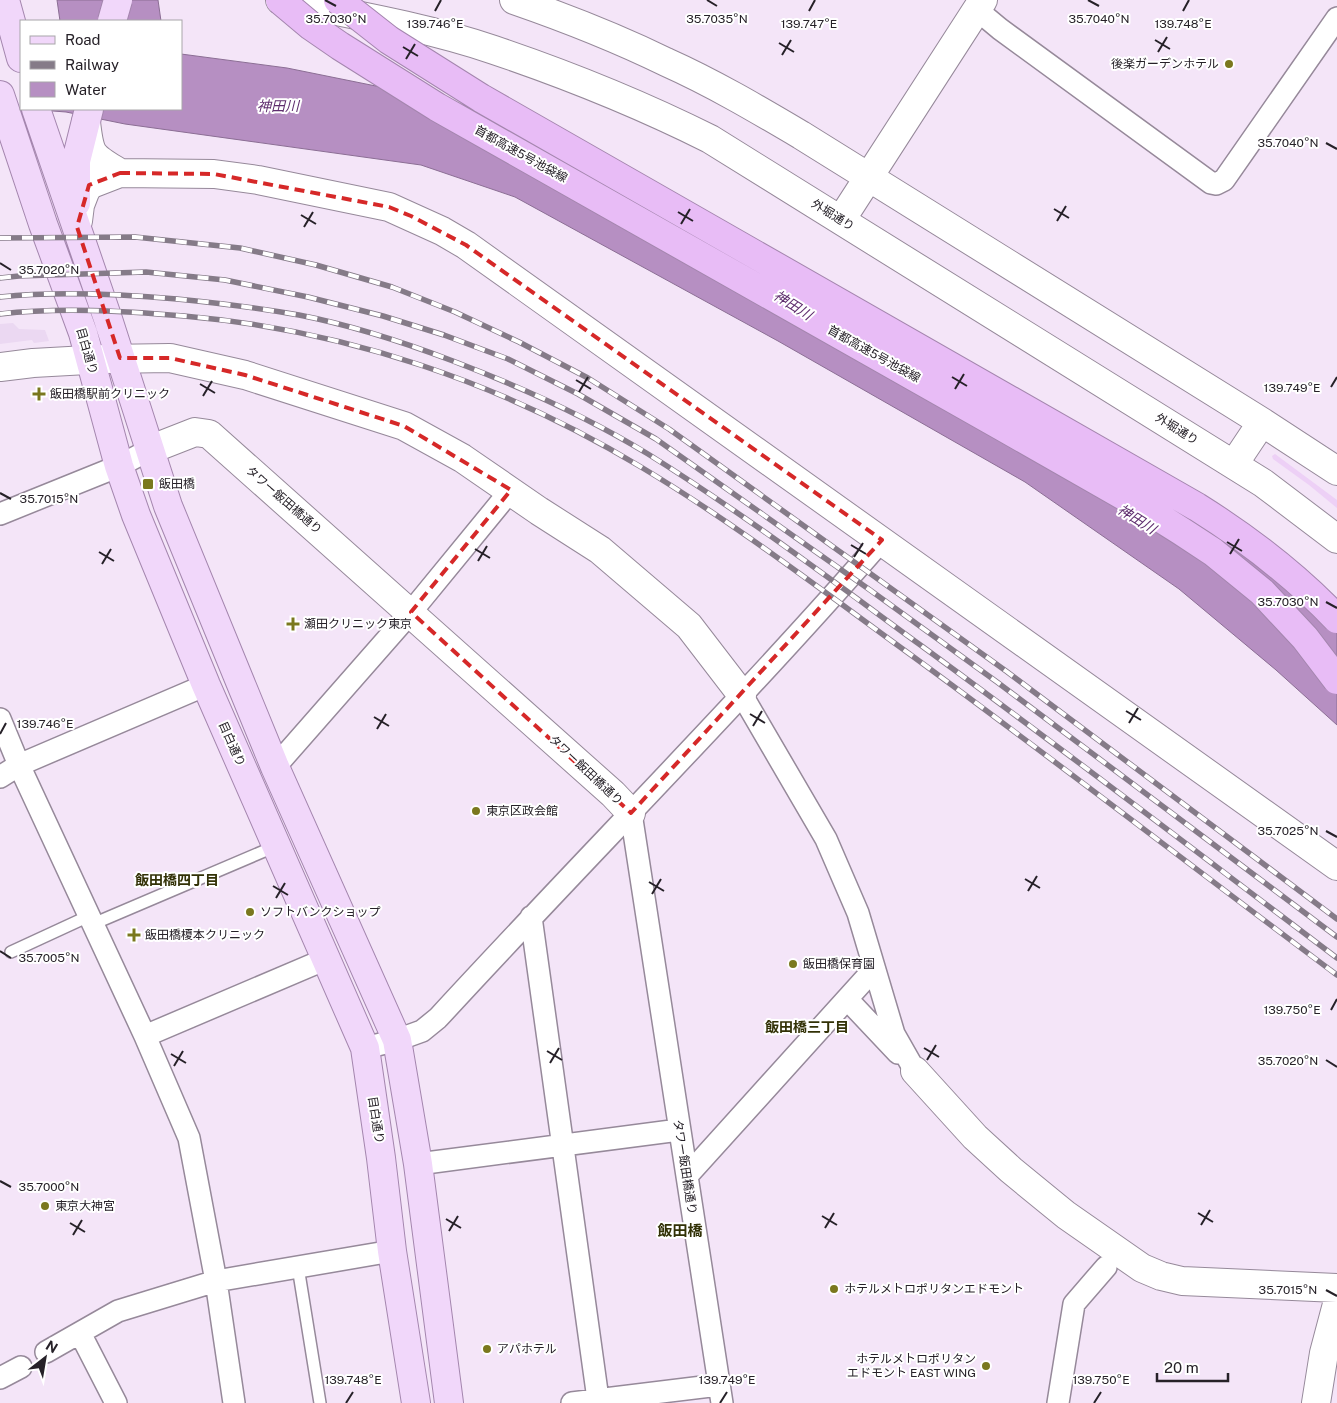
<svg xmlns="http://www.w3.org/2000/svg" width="1337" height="1403" viewBox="0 0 1337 1403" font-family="'Public Sans','Noto Sans JP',sans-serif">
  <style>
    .built { fill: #ebd8f2 }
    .green { fill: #edd0f6 }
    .water { fill: #b68fc2; stroke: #8b6e94 }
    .pier { fill: #f4e5f8 }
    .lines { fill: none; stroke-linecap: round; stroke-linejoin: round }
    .lane-casing { stroke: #96899a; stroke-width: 14 }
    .street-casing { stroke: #96899a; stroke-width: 24 }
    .secondary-casing { stroke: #96899a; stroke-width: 30 }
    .primary-casing { stroke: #a486ae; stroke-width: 30 }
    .lane { stroke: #fff; stroke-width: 11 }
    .street { stroke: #fff; stroke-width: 21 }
    .secondary { stroke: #fff; stroke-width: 28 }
    .primary { stroke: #f1d7fa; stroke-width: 28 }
    .rail-casing { stroke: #857b88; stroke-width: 5.5 }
    .rail { stroke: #fff; stroke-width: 4; stroke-dasharray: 11; stroke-linecap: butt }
    .primary-bridge-casing { stroke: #a486ae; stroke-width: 30; stroke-linecap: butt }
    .highway-bridge-casing { stroke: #a486ae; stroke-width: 30; stroke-linecap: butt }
    .primary-bridge { stroke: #f1d7fa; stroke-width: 28 }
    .highway-bridge { stroke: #e8bcf6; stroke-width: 28 }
    .marked { fill: none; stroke: #d62828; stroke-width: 4; stroke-dasharray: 10 6; stroke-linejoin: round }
    .ticks { fill: none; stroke: #262128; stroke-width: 2 }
    .poi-dot { fill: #7a781e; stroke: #fff; stroke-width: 2 }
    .labels { text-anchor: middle; stroke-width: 4; stroke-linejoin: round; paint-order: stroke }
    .poi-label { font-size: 12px; fill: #262128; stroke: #fff; text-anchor: start }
    .street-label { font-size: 12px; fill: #262128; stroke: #fff }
    .water-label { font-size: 14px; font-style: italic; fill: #5f2e6e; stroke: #fff }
    .neighbourhood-label { font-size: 14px; font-weight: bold; fill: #323106; stroke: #fff }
    .quarter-label { font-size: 15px; font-weight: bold; fill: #323106; stroke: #fff }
    .ticks-label { font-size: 12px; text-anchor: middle; fill: #262128; stroke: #fff; stroke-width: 4; stroke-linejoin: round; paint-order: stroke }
  </style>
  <rect width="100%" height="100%" fill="#f4e5f8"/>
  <path class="built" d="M13,323l6,6 26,1 4,11 -15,2 -2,-3 -32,4v-20z"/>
  <path class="green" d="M1275,454l62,46v8l-28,-23 -36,-26 -1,-3z"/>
  <path class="water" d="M57,0h101l3,21h-101z
    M181,54l106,14 148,30 112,36 631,370 159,120v101l-61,-55 -97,-81 -154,-107 -247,-141 -263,-144 -94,-32 -296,-41 -59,-12 -39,-3h154z"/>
  <path class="pier" d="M21,46v63h3l-3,2 -21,-2v-59z"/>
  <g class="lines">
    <g class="lane-casing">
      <path id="lane" d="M93,924l183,-78
        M11,952l78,-36
        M298,1267l22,136"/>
    </g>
    <g class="street-casing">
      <path id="street" d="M976,9l24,20 211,154 5,1 8,-4 113,-162
        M0,514l119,-48 30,-16
        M742,695l84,144 32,74 36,121 21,37
        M0,719l19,46 126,271 44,102 27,143 18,122
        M275,767l136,-155 100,-122
        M0,777l19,-12 187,-80
        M631,813l91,590
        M531,917l67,482
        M847,999l51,54
        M145,1036l181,-77
        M365,1048l32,-8 25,-9 16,-13c147,-160 301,-314 444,-478
        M418,1164l261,-34
        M687,1176l187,-207
        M80,1333l36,70
        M46,1352l72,-41 98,-30 176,-30
        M0,1378l21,-11
        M572,1403l147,-18
        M1058,1403l16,-99 32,-37"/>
    </g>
    <g class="secondary-casing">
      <path id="secondary" d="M280,0c70,14 146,27 214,50 74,25 146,54 216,89l553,344 74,56
        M514,0c52,18 103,38 152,62 47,21 91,47 135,73l461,287 75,49
        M86,122c4,35 5,33 34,51
        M841,220l142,-220
        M78,221l2,-16 5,-13 4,-7 31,-12 94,1 44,6 131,27 53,24 24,14 871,621
        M0,367l33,-4 72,-4 65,-1 75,17 159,51 58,32 77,53 61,39 89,76 53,69
        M149,450l46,-18 14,2 404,360 18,19
        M1234,464l28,-42
        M915,1071l60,66 36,33 55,45 76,53 19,8 21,5 155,7
        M1316,1403l8,-50 13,-49"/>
    </g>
    <g class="primary-casing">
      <path id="primary" d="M5,0l16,58
        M0,95l43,129 40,109 36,133 17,49 70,170 159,363 16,110 11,93 24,152
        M36,109l72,210 60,187 107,261 122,273 21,124 31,239
        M76,203v-42l13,-52"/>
    </g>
    <use href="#lane" class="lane"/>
    <use href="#street" class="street"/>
    <use href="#secondary" class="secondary"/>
    <use href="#primary" class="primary"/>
    <g class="rail-casing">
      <path id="rail" d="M0,238l135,-1 105,11 76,17 76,22 63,25 64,30 69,36 81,51 337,242 331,248
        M0,278l19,-2 127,-4 79,8 83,17 75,19 61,19 64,24 70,35 78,45 214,151 127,92 340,255
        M0,297c58,-6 119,-3 177,2 41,4 81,9 122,16 52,10 104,27 154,46 68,26 133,55 195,93 93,58 182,125 271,190 141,103 279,209 418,314
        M0,314c61,-7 124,-3 184,2 162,14 318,67 457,151 90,54 174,118 259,180 147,107 291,219 437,328"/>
    </g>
    <use href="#rail" class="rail"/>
    <g class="primary-bridge-casing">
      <path id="primary-bridge" d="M112,21l6,-21"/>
    </g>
    <g class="highway-bridge-casing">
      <path id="highway-bridge" d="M280,0l31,26 29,20 97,61 566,320 135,77 43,27 32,21 49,40 43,46 32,42
        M338,0l51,40 92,58 716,409c51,32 98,68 140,112"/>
    </g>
    <use href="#primary-bridge" class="primary-bridge"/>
    <use href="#highway-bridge" class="highway-bridge"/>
  </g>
  <path class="marked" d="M120,173l94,1 175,33 22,9 55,29 416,295 -251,273 -220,-201 100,-122 -107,-64 -159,-51 -75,-17h-50l-43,-131 12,-42z"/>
  <path class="ticks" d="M325,0l11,6M707,0l10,6M1088,0l11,6M435,11l6,-11M809,11l6,-11M1183,11l6,-11M1155,40l15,9M779,43l15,9M403,47l15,9M1158,52l9,-15M782,55l9,-15M406,59l9,-15M1326,143l11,6M1054,209l15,9M678,212l15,9M301,215l15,9M1057,221l9,-15M681,224l9,-15M304,227l9,-15M0,263l11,7M952,377l15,9M576,380l15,9M200,384l15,9M1331,387l6,-10M955,389l9,-15M579,392l9,-15M203,396l9,-15M0,493l11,6M1227,542l15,9M851,545l15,9M475,549l15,9M99,552l15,9M1230,554l9,-15M854,557l9,-14M478,561l9,-15M102,564l9,-15M1326,602l11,6M1126,711l15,9M750,714l15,9M374,717l15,9M1129,723l9,-15M753,726l9,-15M377,729l9,-15M0,734l6,-11M1326,831l11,6M1025,879l15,9M649,882l15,9M273,886l15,9M1028,891l9,-15M652,894l9,-15M276,898l9,-15M0,951l11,7M1331,1010l6,-11M924,1048l15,9M547,1051l15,9M171,1054l15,9M927,1060l9,-15M1326,1060l11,7M550,1063l9,-15M174,1066l9,-15M0,1181l11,6M1198,1213l15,9M822,1216l15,9M446,1219l15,9M70,1223l15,9M1201,1225l9,-15M825,1228l9,-15M449,1231l9,-15M73,1235l9,-15M1326,1290l11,6M346,1403l7,-11M720,1403l7,-11M1094,1403l7,-11"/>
  <g class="poi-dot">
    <circle cx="1229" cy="64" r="5"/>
    <path d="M36.5 386.5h5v5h5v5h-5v5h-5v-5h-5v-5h5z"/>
    <rect x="142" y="478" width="12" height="12" rx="2.5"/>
    <path d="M290.5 616.5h5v5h5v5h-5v5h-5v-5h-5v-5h5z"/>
    <circle cx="476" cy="811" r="5"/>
    <circle cx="250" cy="912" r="5"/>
    <path d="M131.5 927.5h5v5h5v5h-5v5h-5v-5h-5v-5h5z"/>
    <circle cx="793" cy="964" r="5"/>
    <circle cx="45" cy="1206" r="5"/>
    <circle cx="834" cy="1289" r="5"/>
    <circle cx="487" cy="1349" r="5"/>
    <circle cx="986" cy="1366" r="5"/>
  </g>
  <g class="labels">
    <g class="poi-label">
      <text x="1219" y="68" text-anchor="end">後楽ガーデンホテル</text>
      <text x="50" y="398">飯田橋駅前クリニック</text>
      <text x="159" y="488">飯田橋</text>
      <text x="304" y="628">瀬田クリニック東京</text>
      <text x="486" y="815">東京区政会館</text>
      <text x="260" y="916">ソフトバンクショップ</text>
      <text x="145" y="939">飯田橋榎本クリニック</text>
      <text x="803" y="968">飯田橋保育園</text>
      <text x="55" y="1210">東京大神宮</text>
      <text x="844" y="1293">ホテルメトロポリタンエドモント</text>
      <text x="497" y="1353">アパホテル</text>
      <text x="976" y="1363" text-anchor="end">ホテルメトロポリタン<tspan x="976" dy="14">エドモント EAST WING</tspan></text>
    </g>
    <g class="street-label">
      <text transform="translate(521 154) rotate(29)" y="4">首都高速5号池袋線</text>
      <text transform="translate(833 215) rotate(32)" y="4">外堀通り</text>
      <text transform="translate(87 351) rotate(74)" y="4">目白通り</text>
      <text transform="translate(874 354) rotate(29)" y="4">首都高速5号池袋線</text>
      <text transform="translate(1177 429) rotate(32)" y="4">外堀通り</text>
      <text transform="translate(284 500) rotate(41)" y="4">タワー飯田橋通り</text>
      <text transform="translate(232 744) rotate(66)" y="4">目白通り</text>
      <text transform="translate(586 770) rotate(43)" y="4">タワー飯田橋通り</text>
      <text transform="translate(376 1120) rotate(81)" y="4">目白通り</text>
      <text transform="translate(685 1167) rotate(81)" y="4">タワー飯田橋通り</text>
    </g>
    <g class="water-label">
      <text x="278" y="111">神田川</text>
      <text transform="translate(793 305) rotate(32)" y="5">神田川</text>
      <text transform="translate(1137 519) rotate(32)" y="5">神田川</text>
    </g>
    <g class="neighbourhood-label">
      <text x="177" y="885">飯田橋四丁目</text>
      <text x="807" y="1032">飯田橋三丁目</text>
    </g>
    <g class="quarter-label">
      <text x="680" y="1236">飯田橋</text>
    </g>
  </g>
  <g class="ticks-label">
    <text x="336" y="23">35.7030°N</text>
    <text x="717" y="23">35.7035°N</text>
    <text x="1099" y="23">35.7040°N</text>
    <text x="809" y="28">139.747°E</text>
    <text x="435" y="28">139.746°E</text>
    <text x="1183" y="28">139.748°E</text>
    <text x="1288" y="147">35.7040°N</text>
    <text x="49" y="274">35.7020°N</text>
    <text x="1292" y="392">139.749°E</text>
    <text x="49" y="503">35.7015°N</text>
    <text x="1288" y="606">35.7030°N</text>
    <text x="45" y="728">139.746°E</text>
    <text x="1288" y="835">35.7025°N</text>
    <text x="49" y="962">35.7005°N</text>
    <text x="1292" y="1014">139.750°E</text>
    <text x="1288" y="1065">35.7020°N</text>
    <text x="49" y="1191">35.7000°N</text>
    <text x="1288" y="1294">35.7015°N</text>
    <text x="353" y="1384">139.748°E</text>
    <text x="727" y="1384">139.749°E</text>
    <text x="1101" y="1384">139.750°E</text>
  </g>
  <rect x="20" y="20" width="162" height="90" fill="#ffffff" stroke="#a8a6a9"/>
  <rect x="30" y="36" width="25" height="8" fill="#f1d7fa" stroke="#a8a6a9"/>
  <text x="65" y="45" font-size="15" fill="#262128">Road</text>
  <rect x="30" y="61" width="25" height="8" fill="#857b88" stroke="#a8a6a9"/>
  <text x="65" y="70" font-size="15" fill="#262128">Railway</text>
  <rect x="30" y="82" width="25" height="15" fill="#b68fc2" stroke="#a8a6a9"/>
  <text x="65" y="95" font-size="15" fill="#262128">Water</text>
  <g transform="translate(45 1358) rotate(31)" stroke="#ffffff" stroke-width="4" paint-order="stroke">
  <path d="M0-4L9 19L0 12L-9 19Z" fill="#262128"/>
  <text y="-8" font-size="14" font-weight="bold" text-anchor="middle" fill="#262128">N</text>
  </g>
  <path d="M1157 1373v8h71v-8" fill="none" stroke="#262128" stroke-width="2.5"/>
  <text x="1164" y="1373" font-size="15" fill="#262128" stroke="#ffffff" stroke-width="4" paint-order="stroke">20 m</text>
</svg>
